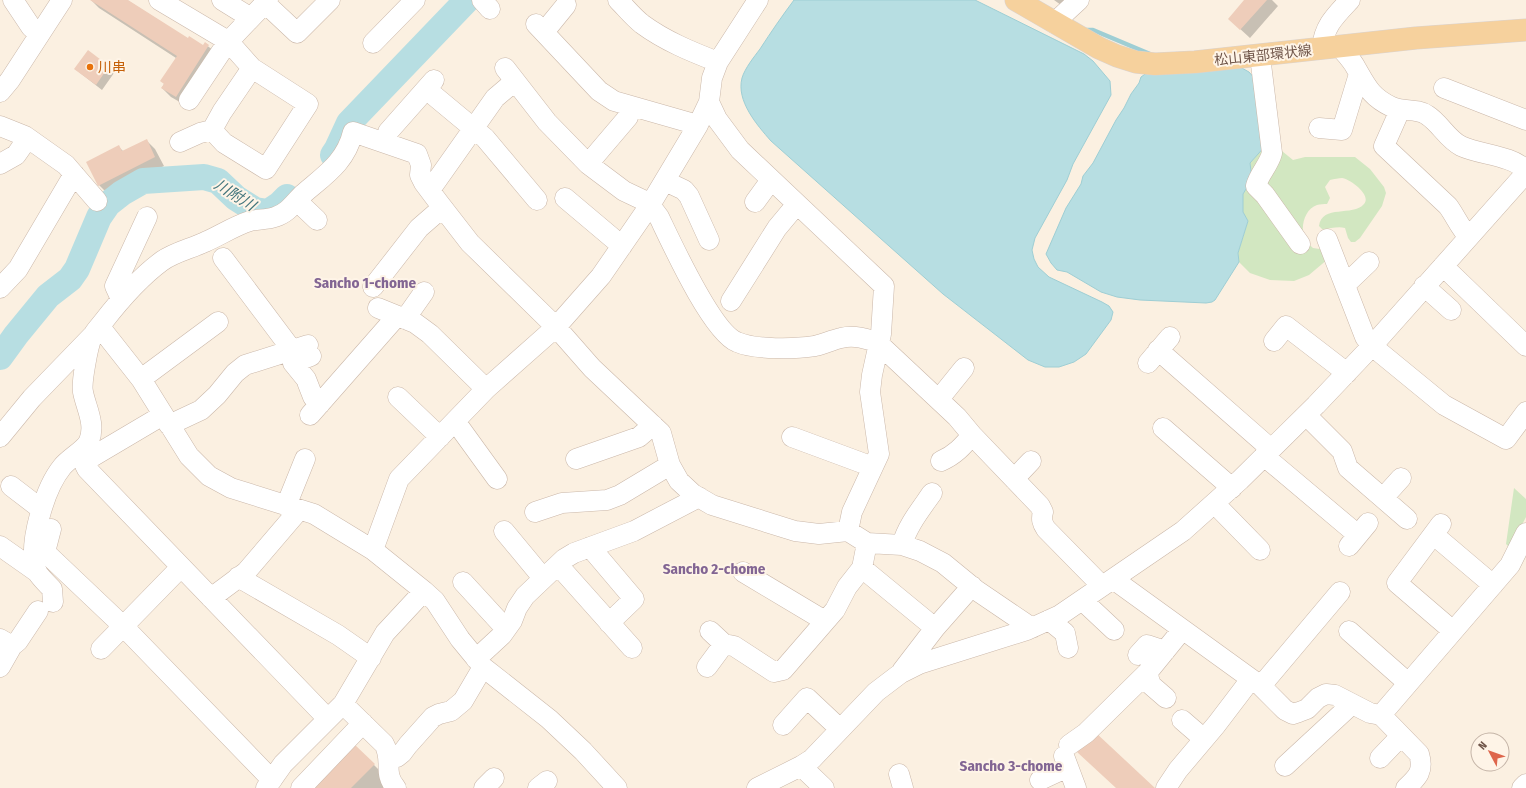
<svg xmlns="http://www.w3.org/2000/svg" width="1526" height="788" viewBox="0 0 1526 788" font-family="'Fira Sans Condensed','Noto Sans JP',sans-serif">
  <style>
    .green { fill: #d2e7c1 }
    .water { fill: #b7dee2; stroke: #9eced4 }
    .shadow { fill: #0003 }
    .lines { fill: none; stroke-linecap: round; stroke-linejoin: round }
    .stream { stroke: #9eced4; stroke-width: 4.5 }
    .river { stroke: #b7dee2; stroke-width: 26 }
    .building { fill: #eecdba }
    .minor-casing { stroke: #cab7a9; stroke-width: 21 }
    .major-casing { stroke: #dad3d0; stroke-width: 23 }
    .minor { stroke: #fff; stroke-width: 20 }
    .major { stroke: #f6d19d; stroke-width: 22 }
    .food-dot { fill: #e8710a; stroke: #fef4e7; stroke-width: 1.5 }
    .labels { text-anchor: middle; stroke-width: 4; stroke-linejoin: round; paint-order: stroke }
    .street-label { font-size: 14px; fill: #70564a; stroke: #fef4e7 }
    .food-label { font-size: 14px; fill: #c56008; stroke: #fef4e7; text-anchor: start }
    .water-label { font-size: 15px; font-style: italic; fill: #42757c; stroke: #fef4e7 }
    .neighbourhood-label { font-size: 15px; font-weight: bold; fill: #826593; stroke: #fef4e7 }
  </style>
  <rect width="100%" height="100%" fill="#fbf0e1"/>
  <path class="green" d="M1267,144l10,3 16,13 12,-3h50l15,12 14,18 2,6 -4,13 -22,32 -5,4h-4l-3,-4 -3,-10c-8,-2 -14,1 -23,1l-3,-3c3,-22 34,-9 45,-22 8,-9 -14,-25 -22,-26 -3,0 -8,1 -12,2l-5,7 5,11 -3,6c-3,0 -7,0 -10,1 -13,4 -18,25 -11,36 2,3 5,5 7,7l13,2 2,9 -19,16 -15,6 -24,-1 -20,-7 -11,-11 -1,-9 10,-32 -5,-9v-18l9,-15 -2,-16z
    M1514,488l12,11v18l-16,31 -4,-4z"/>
  <path class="water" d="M794,0h181l109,54 9,7 17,20 1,14 -38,69 -6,16 -32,58 -3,12 2,9 4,8 11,10 53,25 7,4 4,6 -2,8 -25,34 -12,8 -15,5h-14l-17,-7 -85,-66 -172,-153c-14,-16 -35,-40 -29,-63 3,-10 12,-21 18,-29 11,-17 22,-33 34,-49z
    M1240,67l9,5 8,9 10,63 -17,19 2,16 -9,15v18l5,9 -10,32 1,9 -24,38 -3,2 -6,1 -66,-3 -23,-3 -16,-5 -34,-20 -10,-2 -6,-7 -5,-9 20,-46 15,-24 2,-8 10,-13 23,-43 8,-12 7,-14 8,-11 2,-6 7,-5z"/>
  <path class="shadow" d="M91,0h36l61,39 16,7 1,-2 13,10 -33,51 -14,-8 -9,-9 14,-30 -77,-50z
    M1054,0h21l-7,10z
    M1246,0h26l6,6 -28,32 -12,-11z
    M88,52l26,21 -12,17 -27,-21z
    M146,140l9,9 9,17 -56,28 -9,-9 19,-39 6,6z
    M354,745l37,37 -6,6h-73z"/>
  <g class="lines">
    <path class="stream" d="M1084,30h9l57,24"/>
    <path class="river" d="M333,155l4,-6 12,-26 118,-123
      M0,357l16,-22 32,-39 22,-17 7,-10 22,-52 9,-13 14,-11 21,-12 61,-4 14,4 18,17 19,12 13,2 12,-8 7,-7"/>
  </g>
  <path class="building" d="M90,0h38l60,38 1,-2 14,9 2,-3 4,3 -33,52 -15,-9 3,-4 -4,-3 17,-25z
    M1244,0h23l-27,30 -12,-11z
    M88,50l21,16 -13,19 -22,-16z
    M147,139l8,18 -57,29 -12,-24 33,-17 3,6z
    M1095,732l60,56h-39l-39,-36z
    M354,744l21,20 -24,24h-40z"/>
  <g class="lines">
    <g class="minor-casing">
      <path id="minor" d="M13,0l18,27 9,7
        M159,0l69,41 24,27 56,36 -42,65 -42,-26 -12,-13 10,-18 30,-44
        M222,0l29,18
        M482,0l8,9
        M618,0c8,8 15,17 24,24 23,17 50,28 76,38
        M265,3l32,30 33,-33
        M1054,23l25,-23
        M536,24l63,67 15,10 84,24
        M544,32l22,-27
        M373,43l42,-43
        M1339,46c6,7 13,14 17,22 11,19 15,29 36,39 12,5 25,1 35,8 13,8 20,24 34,31 19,9 50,9 65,24
        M1322,48c2,-22 13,-32 28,-48
        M1260,56l12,97c-3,12 -13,21 -16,33l9,9 35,49
        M505,68l42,54 41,42 36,27 19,9 7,5 9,12c13,27 53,115 78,125 18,8 58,7 78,4 9,-2 17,-6 26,-8 12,-3 27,0 38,6l78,73 15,18 68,71 3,6c-2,7 -1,11 3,17l56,57
        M1444,88l82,32
        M426,89l59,49 52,62
        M0,92l10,-12 52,-80
        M189,100l38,-57 41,-43
        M709,102l8,17 23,31 144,136 -3,48 -9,41 -2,17 9,62 -27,58 -4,19
        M1400,110l-16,36 64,60c8,11 12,22 21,31
        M0,126l25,10 41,29 31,36
        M1319,128l23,2 17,-56
        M388,132l46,-52
        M180,142l20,-9 12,-3
        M0,164l16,-9 12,-17
        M588,164l40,-47 3,-10
        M665,181l19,9 5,6 20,44
        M430,190l65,-92 20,-17
        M565,198l57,48
        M297,201l20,19
        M755,202l16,-22
        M1327,239l38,98 7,9 72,59 62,34 20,-27
        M223,258l69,92
        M1443,266l83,80
        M1345,285l24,-23
        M1424,286l27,24
        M373,287l46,-59 23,-20
        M0,288l18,-19 56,-95
        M121,299l-6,-13 32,-69
        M731,301l46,-73 20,-24
        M378,308l37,15 15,11 56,55
        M405,319l19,-27
        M100,327l41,52 48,77 20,20 22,12 83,26 59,36 51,41 -39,42 -42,71 -60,60 -17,24
        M1274,341l12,-15 61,47
        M1158,350l113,99
        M311,356l-18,7 13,16 7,18 7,7
        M1148,363l22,-26
        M141,379l77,-57
        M398,397l42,40
        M939,399l25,-31
        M163,415l-71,42 -7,8 2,4 241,250
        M310,415l87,-99
        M1306,415l36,36 6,17 59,51
        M455,421l42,58
        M169,425l32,-15 16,-15 18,-22 10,-8 63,-20
        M1163,428l69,60
        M0,437l32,-39 60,-62
        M792,437l81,30
        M1264,456l94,79
        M576,459l63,-22 14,-12
        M941,461c14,-6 22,-15 31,-26
        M1014,479l17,-18
        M11,486l30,23
        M1383,498l18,-20
        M1215,504l45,46
        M286,506l19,-47
        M535,512l27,-9 45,-3 13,-5 50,-30
        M1441,524l-44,59 56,48
        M51,529l-6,23 78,74 149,154
        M504,531l39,47
        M1434,535l59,50
        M902,545c5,-19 19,-36 30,-52
        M0,546l37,26
        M1349,546l19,-23
        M590,547l44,52 -25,24
        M373,550l26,-71 87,-90 70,-62 45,-51 49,-71 48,-80 11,-23 3,-24 6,-16 40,-62
        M558,565l74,83
        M862,568l73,60
        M743,572l82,49
        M238,577l100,58 33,23
        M1113,579l148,107 24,24 8,4 6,-2 8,-3 11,-11 8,-4 9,1 35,18 11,2 38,39c5,17 -1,23 -13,34
        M463,582l43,47
        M424,591l11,10 25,38 23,28 66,52 34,32 34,37
        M211,598l35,-26 53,-62
        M1082,600l32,30
        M53,602l-1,-13c-4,-4 -14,-14 -16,-19 -8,-27 9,-82 26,-103 7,-9 23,-17 27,-26 7,-17 -3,-33 -6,-49 -2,-9 5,-46 9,-55 2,-5 8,-11 11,-15 17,-22 36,-44 59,-61 13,-9 28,-12 43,-19 14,-6 29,-16 45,-21 8,-2 17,-1 25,-4 13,-4 19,-14 28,-23 22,-19 43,-32 50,-62l64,22 4,11 -1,10 4,8 15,20 31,40 86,84 36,41 69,65 9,32 9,16 14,13 19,11 83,26 24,3 29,-3 19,12 35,2 18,6 23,12 33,27 56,38
        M1049,620l16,13 3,15
        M710,631l14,13 10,2 40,26 9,-2 52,-60 12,-23 15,-19 5,-25
        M1349,631l59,52
        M0,639l12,7 -12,21
        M12,646l6,-5 20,-30
        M101,649l80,-82
        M1138,655l9,-10 18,6
        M476,659l26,-24 10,-14 5,-13 8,-12 39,-37 10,-6 60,-22 65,-34
        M707,667l17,-23
        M902,671l33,-43 37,-42
        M1147,673l4,12 15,13
        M1261,686l79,-94
        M343,704l41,40c10,17 -2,28 12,44
        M1381,715l129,-150 16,-32
        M1182,720l22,19
        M783,725l24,-27 33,31
        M1069,745l17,-12 61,-60 35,-43
        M1064,756l12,32
        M389,758l8,-1 5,-4 6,-8 25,-28 6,-3 12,-3 12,-10 20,-34
        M1380,758l21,-22
        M801,766l23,22
        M1285,766l67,-62
        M899,774l4,14
        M1040,780l28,-13
        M301,788l62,-65
        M484,788l10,-10
        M538,788l9,-7
        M757,788l44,-22 11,-7 64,-67 25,-19 18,-9 108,-34 33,-15 123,-84 57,-51 76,-75 56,-59 154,-173
        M1166,788l12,-18 38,-45 35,-46
        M1522,788l4,-4"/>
    </g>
    <g class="major-casing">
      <path id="major" d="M1016,0l83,48 18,8 19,6 19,2 40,-2 221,-24 110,-8"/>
    </g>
    <use href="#minor" class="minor"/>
    <use href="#major" class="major"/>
  </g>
  <circle class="food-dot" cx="90" cy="67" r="4"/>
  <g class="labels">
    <g class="street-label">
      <text transform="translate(1263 55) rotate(-6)" y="5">松山東部環状線</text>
    </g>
    <g class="food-label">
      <text x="98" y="72">川串</text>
    </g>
    <g class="water-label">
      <text transform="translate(235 195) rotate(32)" y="5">川附川</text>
    </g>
    <g class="neighbourhood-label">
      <text x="365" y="288">Sancho 1-chome</text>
      <text x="714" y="574">Sancho 2-chome</text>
      <text x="1011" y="771">Sancho 3-chome</text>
    </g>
  </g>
  <g transform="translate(1490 752) rotate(311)"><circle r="19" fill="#fef4e7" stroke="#c5b5a8"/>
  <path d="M0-3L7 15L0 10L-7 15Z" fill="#de664c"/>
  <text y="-6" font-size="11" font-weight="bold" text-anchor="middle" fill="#70564a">N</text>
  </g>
</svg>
